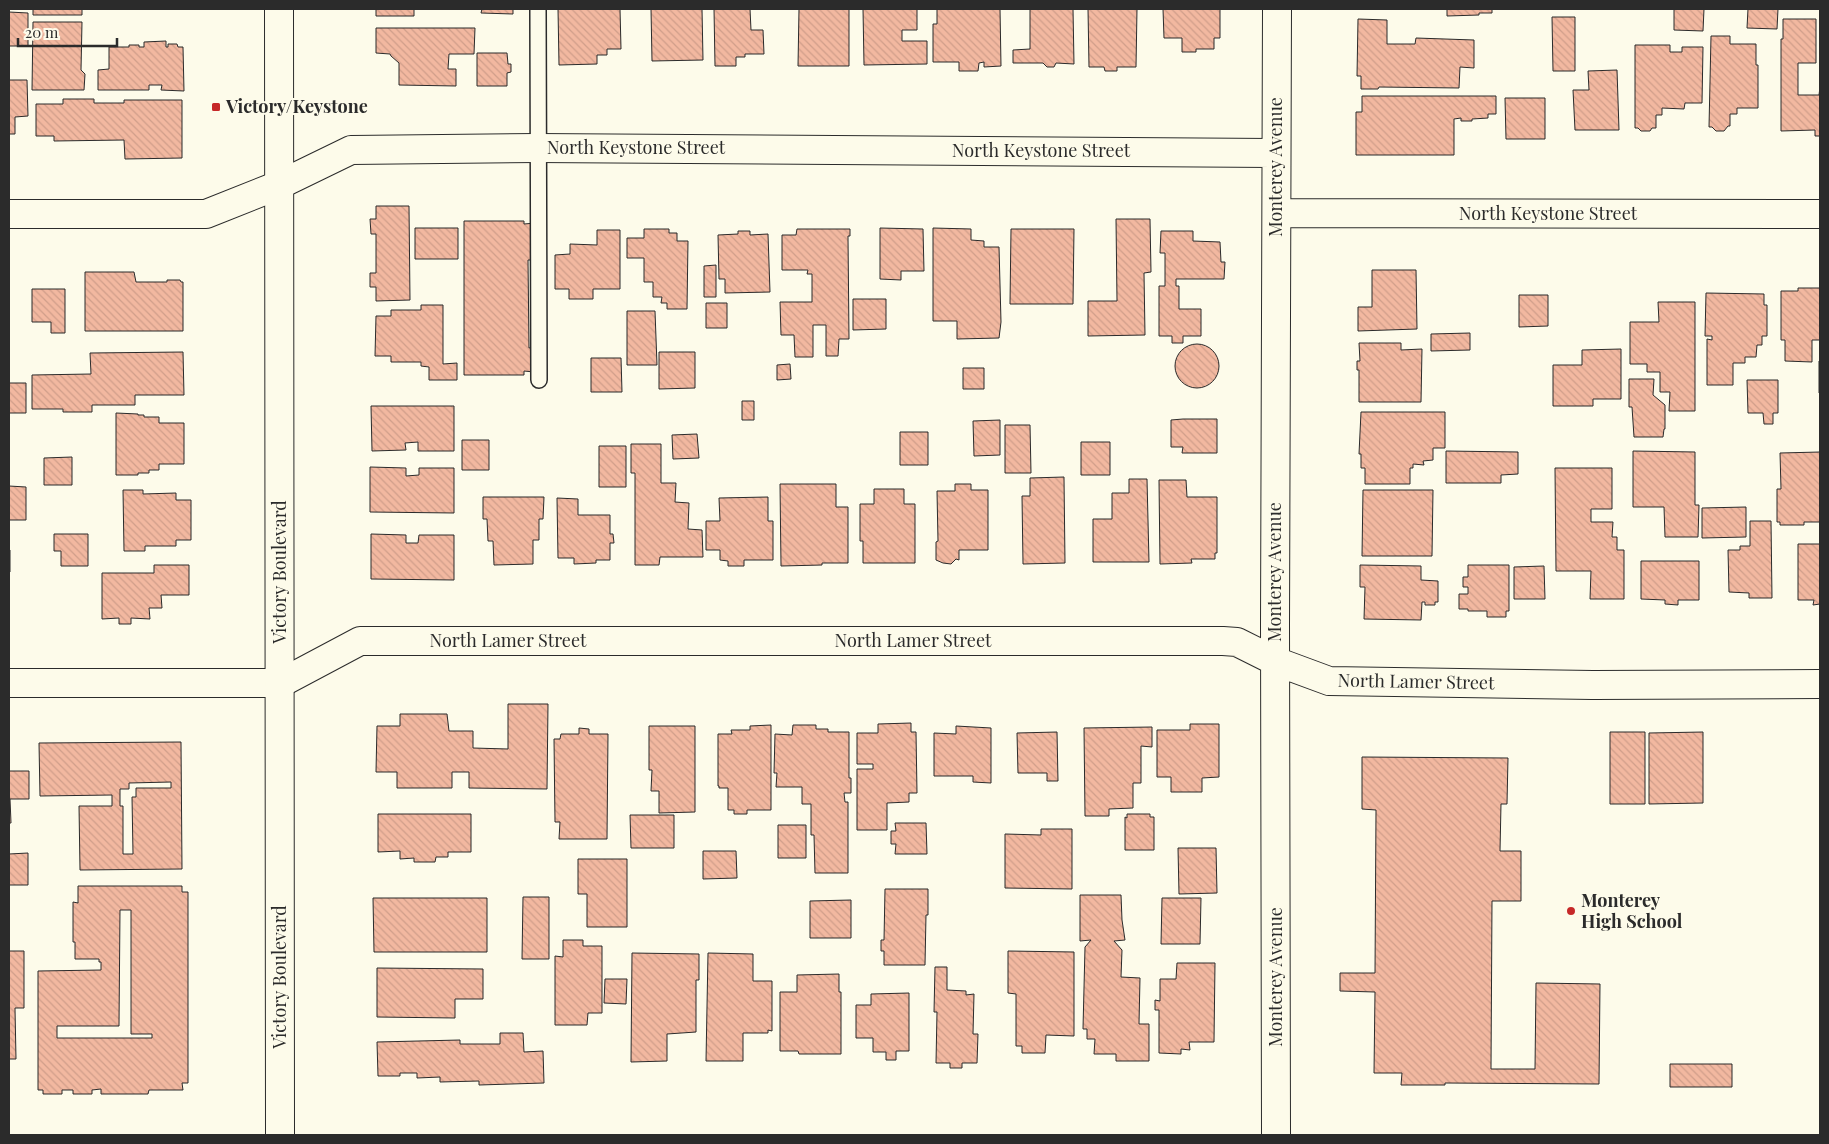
<svg xmlns="http://www.w3.org/2000/svg" width="1829" height="1144" viewBox="0 0 1829 1144" font-family="'Playfair Display',serif">
  <style>
    .building { fill: url(#building-back-hatch); stroke: #2b2b2b; fill-rule: evenodd }
    .lines { fill: none; stroke-linecap: round; stroke-linejoin: round }
    .lane-casing { stroke: #2b2b2b; stroke-width: 18 }
    .street-casing { stroke: #2b2b2b; stroke-width: 30 }
    .secondary-casing { stroke: #2b2b2b; stroke-width: 30 }
    .lane { stroke: #fdfbea; stroke-width: 15 }
    .street { stroke: #fdfbea; stroke-width: 28 }
    .secondary { stroke: #fdfbea; stroke-width: 28 }
    .poi-dot { fill: #c62828; stroke: #fdfbea; stroke-width: 2 }
    .labels { text-anchor: middle; stroke-width: 4; stroke-linejoin: round; paint-order: stroke }
    .poi-label { font-size: 18px; font-weight: bold; fill: #2b2b2b; stroke: #fdfbea; text-anchor: start }
    .street-label { font-size: 18px; fill: #2b2b2b; stroke: #fdfbea }
  </style>
  <defs>
    <pattern id="building-back-hatch" width="6" height="6" patternUnits="userSpaceOnUse" patternTransform="scale(1.25)"><rect width="6" height="6" fill="#f2b8a0"/><path d="M-1 5l2 2M0 0l6 6M5-1l2 2" fill="none" stroke="#d09e8a"/></pattern>
  </defs>
  <rect width="100%" height="100%" fill="#fdfbea"/>
  <path class="building" d="M33,9h49v6h-49z
    M376,9h73h-35v7h-38z
    M482,9h31v5l-32,-1z
    M558,9h62l1,40h-14v6h-10v9l-38,1z
    M651,9h51l1,51 -51,1z
    M714,9h36l1,21h12l1,24h-19v3h-9v9h-21z
    M799,9h50v57h-51z
    M863,9h54v21h-15v11h25v23l-63,1z
    M937,9h63l1,57 -17,1v-5l-5,1 -1,8h-19v-9h-26v-38h4z
    M1030,9h43l1,55 -18,-1 -2,4h-7l-4,-4h-30v-13l17,-1z
    M1088,9h49l-1,58h-19v4h-12l-1,-4h-15z
    M1163,9h57v29h-6v11h-18v3h-14v-14h-18z
    M1447,9h45v4h-13v2l-32,1z
    M1674,9h30l-1,22 -29,-1z
    M1748,9h30l-1,20 -30,-1z
    M9,12l19,1v33h-19z
    M1552,17h23v54h-22z
    M1358,19l29,1v24h28l1,-6 58,2v28l-14,-1 -1,21 -80,-1 -1,2h-17v-13h-4z
    M1783,19h33v44h-18v32h21l1,-8v49h-5v-6l-34,1v-92h2z
    M33,22h49l-1,48 4,4 -1,16h-52z
    M376,28h99l-1,26h-25l-1,15h8v17l-57,-1v-22l-8,-7 -1,-2 -14,-1z
    M1711,36h19v8h26v21h2v43h-21v6h-7v12h-2l-4,5h-8l-4,-4h-3z
    M166,41v6h2v-3h9l1,3h5l1,44 -23,-1 1,-5h-13v5h-51v-20l11,-1v-22h20v-2h10v2h5v-5z
    M1635,45h35v7h12v-5h21l-1,56h-17l-1,6 -22,-1v7h-6v13h-4l-2,3h-9l-3,-3h-3z
    M477,53h30l1,11h3v8l-4,1v13h-30z
    M1617,70l2,60h-44l-2,-40h16l-1,-19z
    M9,80h18l1,36 -13,1v17h-6z
    M1362,96h134v18h-8v4l-16,1v2h-11v-3l-7,1v36h-98v-43h6z
    M1505,98h40v41h-39z
    M63,99h31v4h30v-3h58v58l-57,1 -1,-19 -70,1v-5h-18v-32h27z
    M376,206h33l1,94 -34,1v-14h-6v-14h6v-39h-5l-1,-15h6z
    M1116,219h34l1,53 -7,1 1,62 -57,1v-35h29z
    M464,221h60v3l12,-1v37h-8l1,88 5,-1v25l-10,-1v4h-60z
    M415,228h43v31h-43z
    M880,228l43,1 1,42h-23v9l-21,-1z
    M933,228l38,1v11l13,1v6h15l2,75 -2,16 -42,1v-18h-24z
    M644,229h25v4h8v8h11l-1,68h-20v-6h-6l1,-6h-9v-15h-9v-24h-17v-20h17z
    M797,229h53v7h-2l1,103h-10l-1,17h-12v-31h-13v32h-18l-1,-22h-13l-1,-33h32v-28h-5l1,-4h-26v-35h14z
    M1011,229h63l-1,75h-63z
    M597,230h23v59h-27v10h-24v-10h-14v-34l15,-1v-10l27,1z
    M738,231h12v4l18,-1 2,58 -45,1v-14h-6l-1,-44 20,-1z
    M1161,231h32v10l27,1 1,20h4l-1,17h-48v7h3v23h22v27h-18v7h-11v-7h-13v-50h6v-33h-5z
    M716,265v32h-12v-31z
    M1372,270h44l1,59 -59,2v-24h14z
    M85,272h49l2,10h31v-2h13l1,2h2v49h-98z
    M1798,288h22v52h-8v22l-27,-1v-21h-4v-49h17z
    M32,289h33v44h-14v-11h-19z
    M1706,293l58,1v11h3v31h-5v9h-5l-1,12h-11v6h-12v22h-26v-46l5,1v-4h-7z
    M1519,295h29v31l-29,1z
    M853,299h33v30l-33,1z
    M1658,302h37v109h-26l1,-19h-10v-20h-13v-8h-17v-42h29z
    M706,303h21v25h-21z
    M421,305h22v59l14,-1v17h-28v-13l-8,-1v-4h-30v-6h-16l1,-40h15v-6h30z
    M627,311h28l2,54h-30z
    M1470,333v17l-39,1v-17z
    M1359,343h42v7l21,-1 -1,53h-62v-32h-2v-9h3z
    M1175 366a22 22 0 1 1 44 0a22 22 0 1 1-44 0Z
    M1621,349v50h-28v7h-40v-41h29v-15z
    M183,352l1,43h-49v10h-43v7h-29v-3h-31v-34l59,-1 -1,-21z
    M659,352h36v36l-36,1z
    M591,358h30l1,34h-31z
    M1819,361h1v32h-1z
    M790,364l1,15 -14,1v-15z
    M963,368h21v21h-21z
    M1629,379h25l-1,16 12,10v24h-1l-1,8h-29l-2,-30h-3z
    M1747,380h31v33h-5v11h-9l-1,-11h-15z
    M9,383h17v30h-17z
    M742,401h12v19h-12z
    M371,406h83v45h-36v-9l-13,1 1,7 -34,1z
    M1361,412h84v36h-12v12l-10,1 1,4 -11,-1v4h-3v16h-45v-16h-4v-14h-2z
    M116,413l22,1v1h6v2h15v6h25v41h-25v6h-10v3h-11v2h-22z
    M1183,419h34v34h-35l1,-6h-12v-27z
    M1000,420v35l-26,1 -1,-35z
    M1005,425h25l1,48h-26z
    M900,432h28v33h-28z
    M697,434l2,24 -26,1 -1,-24z
    M462,440h27v30h-27z
    M1081,442h29v33h-29z
    M631,444h30v39h15l-1,19 14,1 -1,26 14,1 1,27h-43l-1,8h-24v-92h-4z
    M599,446h27v41h-27z
    M1446,451l72,1v22l-17,1v8h-55z
    M1633,451l62,1v53h4l-1,32h-33l-1,-30h-31z
    M1820,452v70h-16v3h-24v-3h-3v-33h4l-1,-36z
    M72,457v28h-28v-27z
    M370,467l36,1v8l13,-1v-7h35v45l-84,-1z
    M1555,468h57v41h-21v13h22l-1,15h5v13h7v49h-34l1,-28h-35z
    M1064,477l1,86 -42,1 -1,-68h8v-18z
    M1129,479h18l2,83h-56v-43h19v-26h17z
    M1159,480h27l1,17h30v56h-2v6h-24l1,4 -32,1z
    M780,484h56v23h12v56h-26v2l-41,1z
    M955,484h16v6h17v60h-29v10l-3,-1 -5,5 -8,-1 -7,-3v-18l2,-1 -1,-50h18z
    M9,486l17,1v33h-17z
    M874,489h30v15h11v59h-52v-22h-3v-37h14z
    M123,490h20v4l33,-1v7h15v40h-15v6h-31v5h-21z
    M1363,490h70l-1,66h-70z
    M483,497h61l-1,22h-4v21h-6v24l-39,1 -1,-24h-5l-1,-22h-4z
    M768,497v24h5v39h-29v6h-16v-5l-8,-1v-10h-14v-29h14l-1,-23z
    M557,498l21,1v16h32v19h3l1,9h-4v17h-14v3l-22,1v-6h-16z
    M1746,507v30l-44,1v-30z
    M1750,521h21l1,77h-23v-5l-20,-1 -1,-42h12v-4h10z
    M54,534h34v32h-27v-15h-7z
    M371,534l35,1v8h12l1,-8h35v45l-83,-1z
    M1798,544h22v60l-7,1 1,-5h-16z
    M9,550h1v22h-1z
    M1641,561h58v39h-21v5l-13,-1v-4l-24,-1z
    M154,565h35v30h-28l1,13h-13l1,11 -19,-1v6h-12v-6l-17,1v-46h52z
    M1360,565l61,1v14l17,1v21h-3v3h-10v-3h-3l-1,18 -57,-1 1,-32h-5z
    M1468,565h41v46h-3v6h-19v-6h-19v-2h-9v-15h9v-7h-5v-10h5z
    M1544,566l1,33h-31v-32z
    M508,704h40l-1,85 -78,-1v-16h-17v16h-55v-16h-21l1,-46h23v-12h47l2,17h24v17l35,1z
    M911,723v9h5l1,61h-8v9l-22,1v27h-30v-61h16v-5h-16v-31h21v-9z
    M1190,724h29v53l-17,1v14h-31v-15h-14v-47h33z
    M771,725v85h-24v4h-13v-4h-6v-22h-9v-2h-1v-52h14l-1,-4h19v-4z
    M793,725h23v4h12v3h21v46h2v15h-7l1,9h3v71h-33l-1,-38h-3v-31h-9v-17h-26l1,-14h-3l1,-39 17,1z
    M649,726h46v86l-36,1v-22h-8l1,-21h-3z
    M956,726l35,2v55l-18,-1v-6h-39v-43l22,1z
    M1152,727v20l-11,-1v37h-8v25l-24,1v7h-24l-1,-88z
    M579,728l10,1v5h19l-1,105h-48l1,-17h-5l-1,-83h6l1,-5h18z
    M1057,732l1,49h-11v-8h-29l-1,-40z
    M1610,732h35v72h-35z
    M1703,732v71l-54,1v-71z
    M181,742l1,127 -102,1 -1,-64h33v-11l-72,1 -1,-53zM171,782v6h-35v9h-4l1,57h-10v-48h-3v-17h9v-6z
    M1362,757l146,1 -1,46h-6l-1,47h21v50h-29l-1,168h44l1,-86 64,1 -1,100 -154,-1v2h-44l1,-12h-28l1,-81 -35,-1v-18h35l1,-163 -14,-1z
    M9,771h20v28h-19l1,24h-2z
    M378,814h93v38h-23v5h-12l-1,5h-21v-4l-14,1v-8l-22,1z
    M1127,814h23v3h4v33h-29v-33l2,1z
    M630,815h44v33h-43z
    M895,823h31l1,31h-32l1,-10h-5v-13h5z
    M778,825h28v33h-28z
    M1041,829h31v60l-67,-1v-54l36,1z
    M1178,848h38l1,45 -38,1z
    M703,851h33l1,27 -34,1z
    M28,853v32h-19v-31z
    M578,859h49v68h-40v-33h-9z
    M78,886h104v6h6v191h-6l1,7h-34l-1,4h-47v-5l-9,1v4h-19v-4h-11v4h-19v-4h-5v-119l63,-1v-8h-2v-3h-24v-17h-2v-40l5,1zM120,910h11v124h21v4h-95v-12h62z
    M885,889h43v26h-2l-1,50h-41v-14h-3v-11h3z
    M1080,895h41l1,25 3,20 -11,1 8,9 -1,27 19,1 -1,46h10v37h-33v-7h-22l1,-15h-8v-10h-4l2,-82 6,-7 -11,1z
    M523,897h26v62h-27z
    M373,898h114v54h-113z
    M1162,898h39l-1,46h-39z
    M851,900v38h-41v-37z
    M563,940h20v6h19v67h-14l-1,12h-32v-69l8,1z
    M9,951h15v57h-9l1,51h-7z
    M1008,951l66,1v84l-28,-1 -1,18h-23v-7h-6v-52l-8,-1z
    M632,953l67,1v26h-3v52l-29,2v27l-36,1z
    M708,953l45,1v27h19v50l-4,-1v3h-25v28h-37z
    M1177,963h38l-1,79h-25l1,8 -9,-1v5l-22,-1v-43h-4v-10l5,1v-22h16z
    M935,967h12v23l19,1v4l8,-1 -1,40h5l-1,29h-15v5h-12v-5h-14l1,-51h-3z
    M377,968l106,1v30h-28v19l-78,-1z
    M839,974v18h2v62h-42l-1,-3h-18v-59h17v-17z
    M605,979h22l-1,25 -22,-1z
    M909,993v58h-13v9h-10v-8h-13v-14h-17v-33h15v-11z
    M500,1033h23l1,19 19,-1 1,32 -65,2v-4l-39,1v-5l-23,1v-5h-17v3h-22l-1,-34 83,-2v4h40z
    M1670,1064h62v23h-62z"/>
  <g class="lines">
    <g class="lane-casing">
      <path id="lane" d="M538,9l1,371"/>
    </g>
    <g class="street-casing">
      <path id="street" d="M1277,213l543,1
        M9,214h197l73,-29 72,-35 186,-2 739,5
        M9,683h272l79,-42h863l14,1 38,19 54,20 264,4 227,-1
        M1276,1135l-1,-511 2,-615"/>
    </g>
    <g class="secondary-casing">
      <path id="secondary" d="M279,9l1,1126"/>
    </g>
    <use href="#lane" class="lane"/>
    <use href="#street" class="street"/>
    <use href="#secondary" class="secondary"/>
  </g>
  <g class="poi-dot">
    <rect x="211" y="102" width="10" height="10" rx="2.5"/>
    <circle cx="1571" cy="911" r="5"/>
  </g>
  <g class="labels">
    <g class="poi-label">
      <text x="226" y="113">Victory/Keystone</text>
      <text x="1581" y="907">Monterey<tspan x="1581" dy="21">High School</tspan></text>
    </g>
    <g class="street-label">
      <text x="636" y="154">North Keystone Street</text>
      <text x="1041" y="157">North Keystone Street</text>
      <text transform="translate(1276 167) rotate(-90)" y="6">Monterey Avenue</text>
      <text x="1548" y="220">North Keystone Street</text>
      <text transform="translate(280 572) rotate(-90)" y="6">Victory Boulevard</text>
      <text transform="translate(1275 572) rotate(-90)" y="6">Monterey Avenue</text>
      <text x="508" y="647">North Lamer Street</text>
      <text x="913" y="647">North Lamer Street</text>
      <text transform="translate(1416 682) rotate(1)" y="6">North Lamer Street</text>
      <text transform="translate(280 977) rotate(-90)" y="6">Victory Boulevard</text>
      <text transform="translate(1276 977) rotate(-90)" y="6">Monterey Avenue</text>
    </g>
  </g>
  <rect width="1829" height="1144" fill="none" stroke="#2b2b2b" stroke-width="20"/>
  <path d="M18 38v8h99v-8" fill="none" stroke="#2b2b2b" stroke-width="2.5"/>
  <text x="25" y="38" font-size="15" fill="#2b2b2b" stroke="#fdfbea" stroke-width="4" paint-order="stroke">20 m</text>
</svg>
